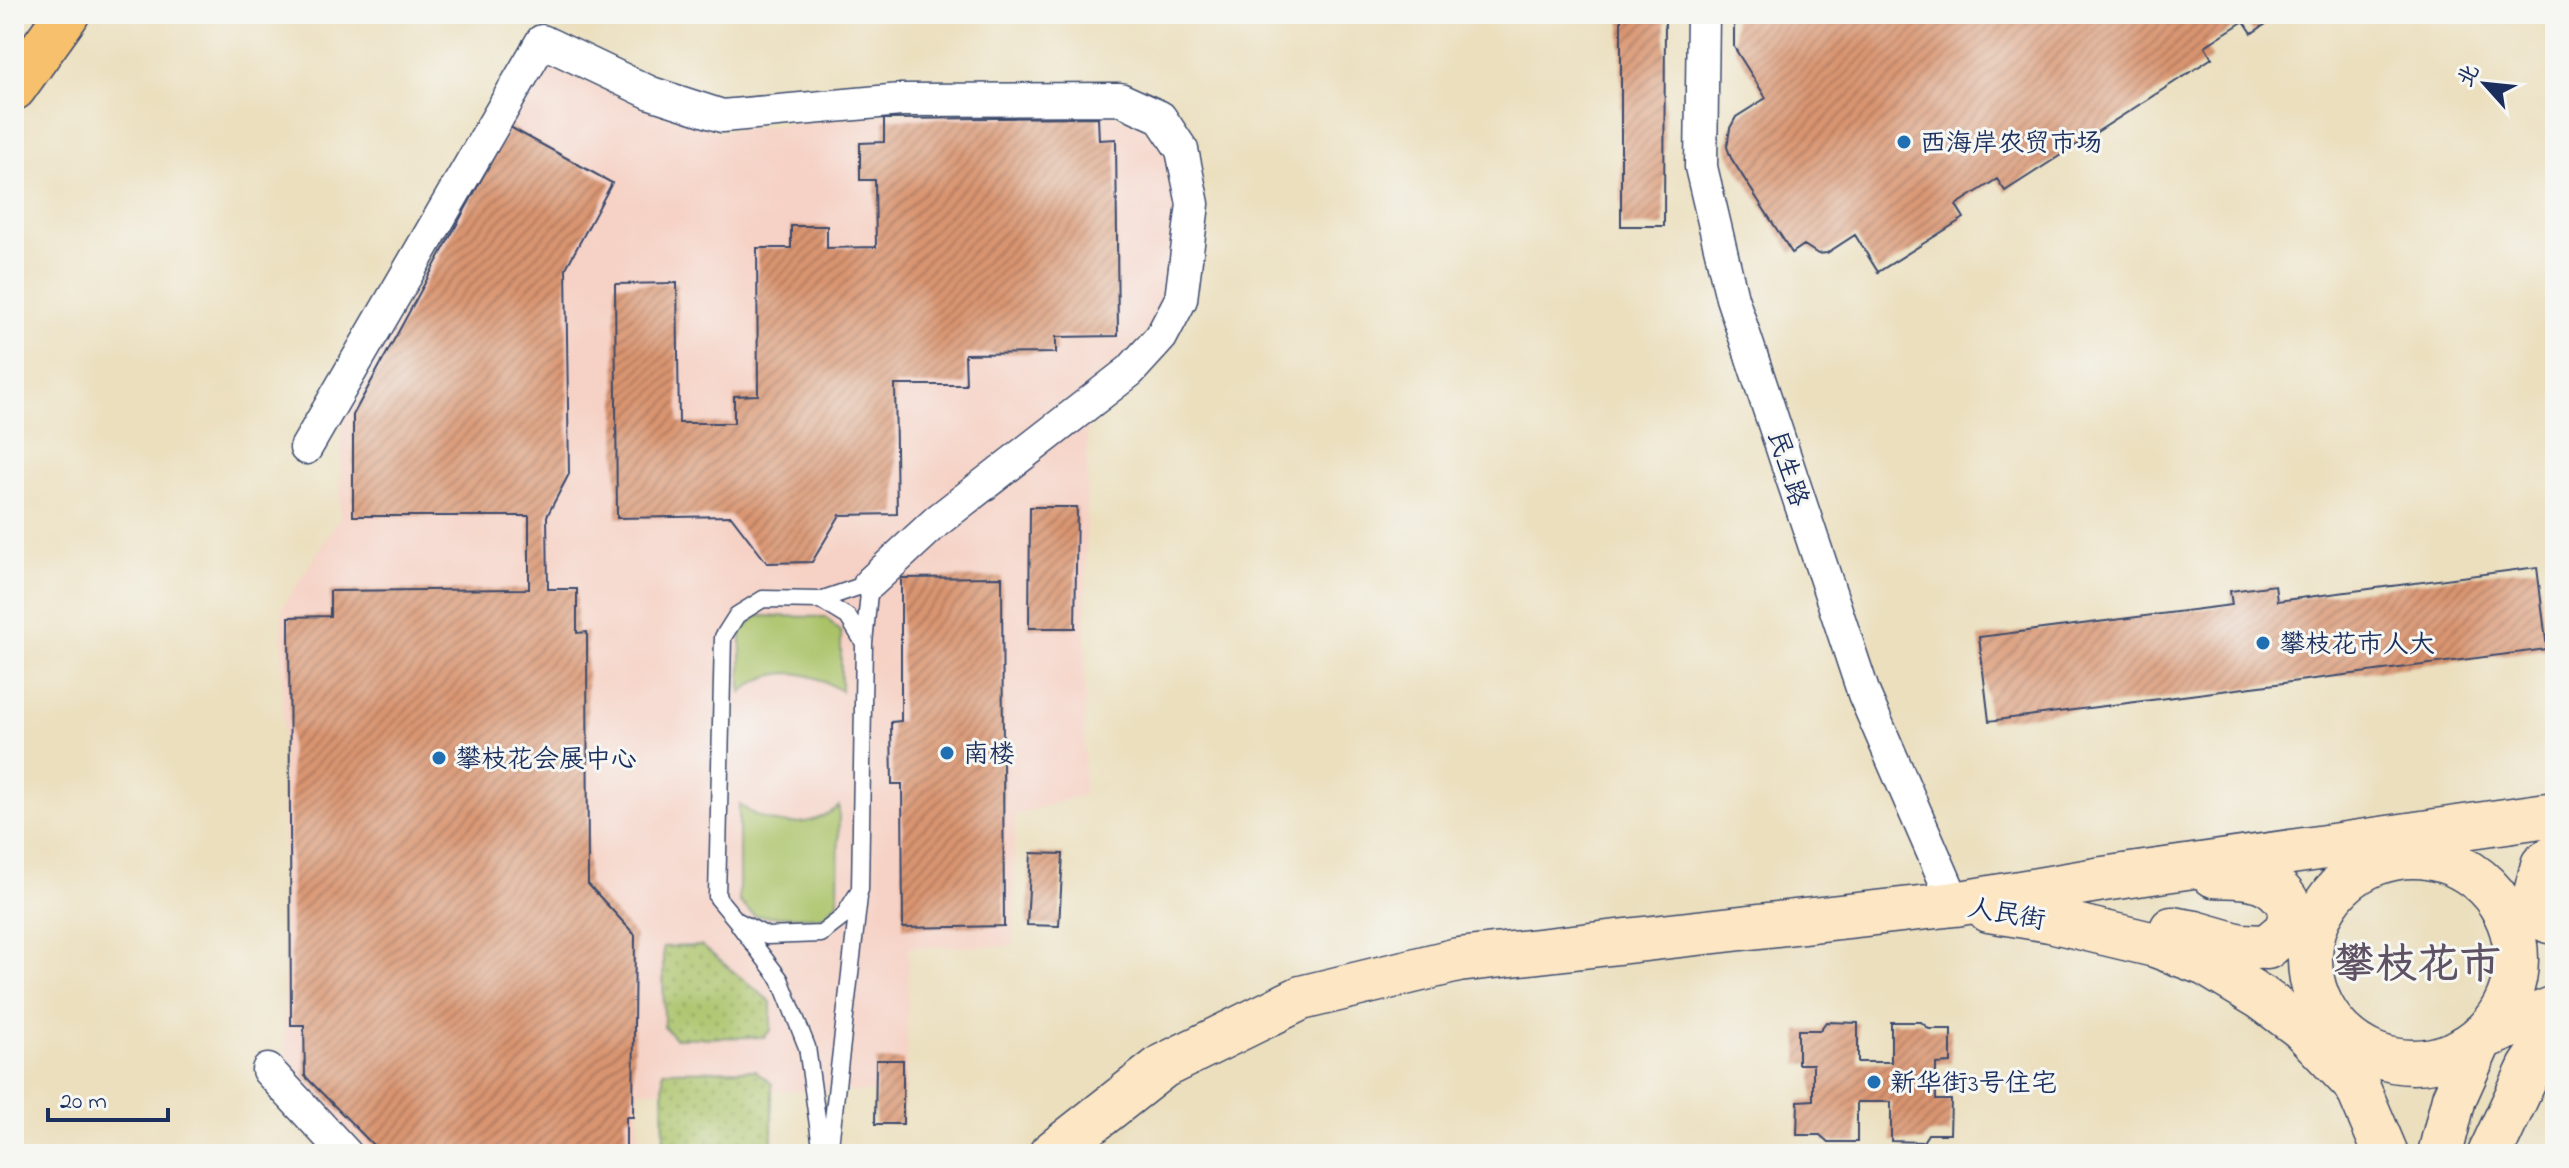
<svg xmlns="http://www.w3.org/2000/svg" width="2569" height="1168" viewBox="0 0 2569 1168" font-family="'Indie Flower','LXGW WenKai TC',sans-serif">
  <style>
    .built { fill: #f6d1c5 }
    .grass { fill: url(#grass-dots); stroke: #627862; stroke-width: 2 }
    .garden { fill: #aac267; stroke: #627862; stroke-width: 2 }
    .building { fill: url(#building-hatch) }
    .lines { fill: none; stroke-linecap: round; stroke-linejoin: round }
    .lane-casing { stroke: #3a496c; stroke-width: 19 }
    .street-casing { stroke: #3a496c; stroke-width: 35 }
    .secondary-casing { stroke: #3a496c; stroke-width: 47 }
    .primary-casing { stroke: #3a496c; stroke-width: 47 }
    .lane { stroke: #fff; stroke-width: 16 }
    .street { stroke: #fff; stroke-width: 32 }
    .secondary { stroke: #fce6c4; stroke-width: 44 }
    .primary { stroke: #f7c06c; stroke-width: 44 }
    .poi-dot { fill: #1f6fb2; stroke: #f6f6f2; stroke-width: 3 }
    .labels { text-anchor: middle; stroke-width: 6; stroke-linejoin: round; paint-order: stroke }
    .poi-label { font-size: 26px; fill: #1b2f5e; stroke: #f6f6f2; text-anchor: start }
    .street-label { font-size: 26px; fill: #1b2f5e; stroke: #f6f6f2 }
    .town-label { font-size: 42px; font-weight: bold; fill: #5e5264; stroke: #f6f6f2 }
  </style>
  <defs>
    <pattern id="grass-dots" width="8" height="8" patternUnits="userSpaceOnUse" patternTransform="scale(2)"><rect width="8" height="8" fill="#aac267"/><path d="M2 2h.1M6 6h.1" fill="none" stroke="#8a9e58" stroke-width="1.8" stroke-linecap="round"/></pattern>
    <pattern id="building-hatch" width="6" height="6" patternUnits="userSpaceOnUse" patternTransform="scale(2)"><rect width="6" height="6" fill="#d9946f"/><path d="M-1 1l2-2M0 6l6-6M5 7l2-2" fill="none" stroke="#af795e"/></pattern>
  </defs>
  <rect width="100%" height="100%" fill="#f6f6f2"/>
  <filter id="ink" filterUnits="userSpaceOnUse"><feTurbulence type="fractalNoise" baseFrequency=".0125" numOctaves="2"/><feDisplacementMap in="SourceGraphic" scale="16" xChannelSelector="R" yChannelSelector="G"/><feConvolveMatrix kernelMatrix="1 2 1 2 8 2 1 2 1" color-interpolation-filters="sRGB"/></filter>
  <filter id="wash" filterUnits="userSpaceOnUse"><feTurbulence type="fractalNoise" baseFrequency=".006" numOctaves="4" result="noise"/><feDisplacementMap in="SourceGraphic" scale="32" xChannelSelector="R" yChannelSelector="G"/><feGaussianBlur stdDeviation="1.8" result="paint"/><feColorMatrix in="noise" values="0 0 0 0 0 0 0 0 0 0 0 0 0 0 0 0 0 1.4 0 .05"/><feComposite in="paint" operator="in"/></filter>
  <g filter="url(#wash)">
    <rect width="100%" height="100%" fill="#ebdfbe"/>
    <path class="built" d="M542,59l104,50 72,22 162,-17 230,-1 40,16 17,26 9,47 -10,92 -17,35 -26,29 -35,29 -4,408 -69,20 -2,131 -104,1 -3,145 -267,-2 -1,64h-264l-89,-85 -3,-461 58,-91 2,-94z"/>
    <path class="grass" d="M702,946l69,56v28l-7,7 -89,1 -11,-11 -1,-80z
      M755,1070l17,14v70h-108l-1,-83z"/>
    <path class="garden" d="M757,616l69,1 15,16v58c-33,-22 -69,-26 -100,2v-61z
      M739,804c30,25 70,26 100,2l-1,96 -15,15 -69,-1 -15,-15z"/>
    <g id="blocks">
      <path class="building" d="M1621,14h44l-1,212h-43z
        M1734,14h547l-29,19 -8,-12 -39,25 7,12 -207,133 -8,-12 -41,26 8,13 -86,54 -23,-37 -28,18 -9,1 -14,-9 -12,8 -61,-95 -4,-11 3,-19 6,-11 30,-19 -32,-51z
        M1098,117l1,23 17,-1 2,197 -62,1v16l-91,1 1,31h-71l2,129 -57,1 -28,47 -45,1 -36,-47 -114,2 -2,-234 62,-1 2,140h55v-27l24,-1 -1,-147h34v-22h36v22l49,-1 -1,-67h-15v-37l24,-1v-23z
        M510,127l102,56 -46,85 3,206 -22,42 1,73h29v44l10,-1 1,252 47,51 -2,182h-7v37h-244l-77,-78 -1,-51h-13l-2,-408 41,-1v-25l199,-2v-73h-176v-101z
        M1030,507h47l-2,121h-46z
        M2537,567l10,82 -558,72 -10,-84 253,-32 -2,-14 45,-6 2,16z
        M1002,577l2,349 -101,2 -1,-144h-10l-1,-62 10,-1v-143z
        M1031,853l32,1 -4,72 -32,-1z
        M1826,1022l32,1v39h33v-40h30l8,7h22v34l-15,1v36h15l-1,34h-22l-5,8 -32,-1v-39h-34v40h-29l-8,-7h-23l1,-34 15,-1v-36h-15v-34h22z
        M876,1060h27v64h-28z"/>
    </g>
  </g>
  <g filter="url(#ink)">
    <use href="#blocks" fill-opacity="0" stroke="#3a496c" stroke-width="2"/>
    <g class="lines">
      <g class="lane-casing">
        <path id="lane" d="M763,599l57,1 28,17 16,26 -4,247 -17,27 -22,17 -54,2 -31,-16 -19,-23 6,-260 14,-22z
          M820,600l50,-17 -6,60
          M739,925l41,54 27,68 15,107
          M829,1154l30,-257"/>
      </g>
      <g class="street-casing">
        <path id="street" d="M1703,14l-2,153 31,131 132,396 91,210
          M306,448l236,-407 109,52 71,23 179,-16 219,-1 40,18 22,33 11,54 -12,95 -20,38 -31,34 -193,150 -67,62
          M268,1070l78,84"/>
      </g>
      <g class="secondary-casing">
        <path id="secondary" d="M2555,856l-12,9 -8,32 14,24 6,1
          M2310 959a103 103 0 1 1 206 0a103 103 0 1 1-206 0Z
          M1989,910l61,10 105,25 51,19 56,34 40,30 55,58 29,68
          M2172,929l23,4 45,13 27,1c6,-6 15,-11 19,-18 14,-24 -10,-46 -33,-51 -12,-3 -27,-2 -39,-3
          M1051,1154l112,-88 138,-68 157,-38 497,-56 148,-25 452,-65
          M2440,1154l14,-56 27,-60 74,-30
          M2490,1154l40,-86 25,-38"/>
      </g>
      <g class="primary-casing">
        <path id="primary" d="M14,88l53,-74"/>
      </g>
      <use href="#lane" class="lane"/>
      <use href="#street" class="street"/>
      <use href="#secondary" class="secondary"/>
      <use href="#primary" class="primary"/>
    </g>
  </g>
  <g class="poi-dot">
    <circle cx="1904" cy="142" r="8"/>
    <circle cx="2263" cy="643" r="8"/>
    <circle cx="947" cy="753" r="8"/>
    <circle cx="439" cy="758" r="8"/>
    <circle cx="1874" cy="1082" r="8"/>
  </g>
  <g class="labels">
    <g class="poi-label">
      <text x="1920" y="151">西海岸农贸市场</text>
      <text x="2279" y="652">攀枝花市人大</text>
      <text x="963" y="762">南楼</text>
      <text x="455" y="767">攀枝花会展中心</text>
      <text x="1890" y="1091">新华街3号住宅</text>
    </g>
    <g class="street-label">
      <text transform="translate(1789 468) rotate(72)" y="9">民生路</text>
      <text transform="translate(2007 913) rotate(10)" y="9">人民街</text>
    </g>
    <g class="town-label">
      <text x="2417" y="977">攀枝花市</text>
    </g>
  </g>
  <rect width="2569" height="1168" fill="none" stroke="#f6f6f2" stroke-width="48"/>
  <g transform="translate(2485 84) rotate(297)" stroke="#f6f6f2" stroke-width="6" paint-order="stroke">
  <path d="M0-6L14 30L0 20L-14 30Z" fill="#1b2f5e"/>
  <text y="-12" font-size="22" font-weight="bold" text-anchor="middle" fill="#1b2f5e">北</text>
  </g>
  <path d="M48 1108v12h120v-12" fill="none" stroke="#1b2f5e" stroke-width="4"/>
  <text x="60" y="1108" font-size="24" fill="#1b2f5e" stroke="#f6f6f2" stroke-width="6" paint-order="stroke">20 m</text>
</svg>
